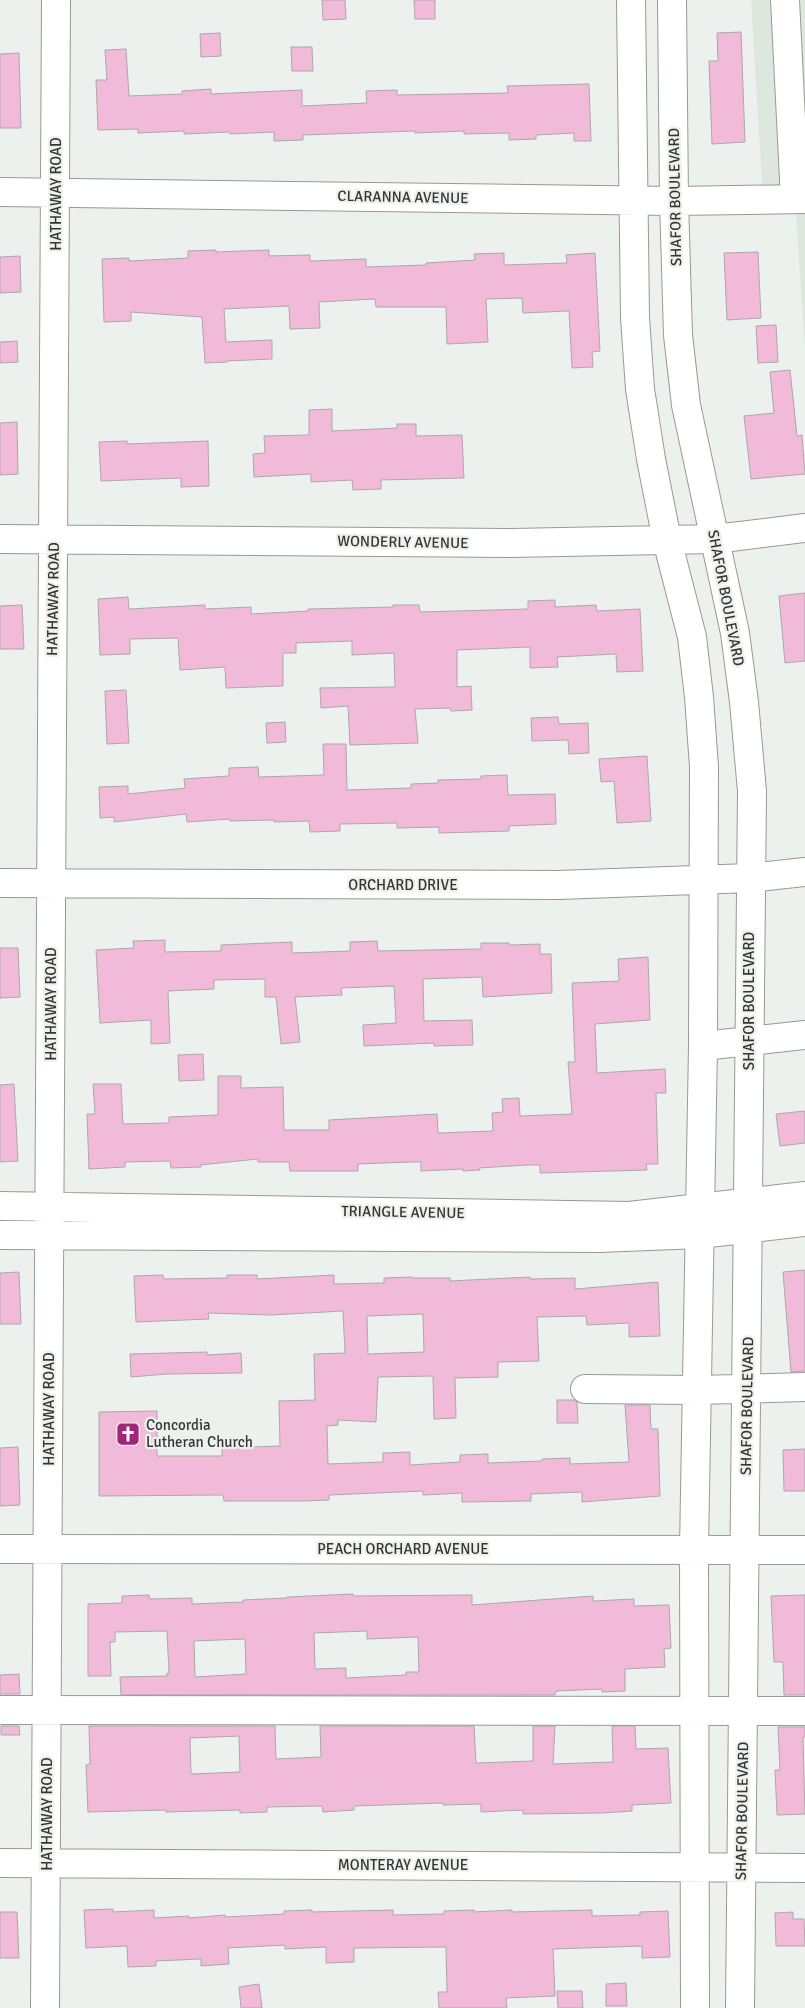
<svg xmlns="http://www.w3.org/2000/svg" width="805" height="2008" viewBox="0 0 805 2008" font-family="Signika,sans-serif">
  <style>
    .built { fill: #dee7dd }
    .building { fill: #f2bad9; stroke: #ada7aa; fill-rule: evenodd }
    .lines { fill: none; stroke-linecap: round; stroke-linejoin: round }
    .minor-casing { stroke: #969a96; stroke-width: 30 }
    .minor { stroke: #fff; stroke-width: 28 }
    .labels { text-anchor: middle; stroke-width: 4.5; stroke-linejoin: round; paint-order: stroke }
    .street-label { font-size: 15px; fill: #343634; stroke: #edf1ed }
    .poi-label { font-size: 15px; fill: #343634; stroke: #edf1ed; text-anchor: start }
  </style>
  <rect width="100%" height="100%" fill="#edf1ed"/>
  <path class="built" d="M751,0h54v350l-10,-151 -32,1z"/>
  <path class="building" d="M322,0h23l1,19 -23,1z
    M414,0h21v19h-20z
    M741,32l4,110 -33,2 -3,-83h9l-1,-28z
    M220,33l1,23 -20,1 -1,-23z
    M291,47h21l1,24h-21z
    M126,49l3,47 53,-2v-3l29,-2v5l91,-4v16l65,-3 -1,-12 31,-1v5l111,-2 -1,-7 82,-2 2,57h-17v-8l-38,2v4l-27,1v-7l-45,1v-3l-49,2v-2l-112,4v5l-29,1v-9l-44,2 -1,-2 -45,2v-3l-46,2v-4l-40,1 -2,-50h11l-2,-30z
    M19,53l2,75h-21v-74z
    M216,250v2l53,-2v6l41,-1v6l56,-2v8l60,-2v-2l49,-3 -1,-6 30,-1v12l63,-2 -1,-8 29,-2 5,98 -8,1 1,15 -21,1 -3,-57 -46,2 -1,-15 -36,1 2,43 -41,2 -1,-37h-70l-1,-8 -56,3 1,26 -30,1 -1,-23 -65,3 2,33 46,-2v19l-45,2v1l-22,1 -3,-46 -71,-5v9l-27,1 -2,-63 27,-1v3l59,-3v-7z
    M758,252l3,66 -34,2 -3,-67z
    M20,256l1,36 -21,1v-36z
    M776,325l2,37 -20,1 -2,-37z
    M17,341l1,21 -18,1v-21z
    M790,370l7,66 5,-1 3,39 -54,5 -7,-63 30,-3 -4,-41z
    M332,409v22l65,-3v-4h19v12l46,-1 2,43 -83,2v9l-28,1 -1,-10 -41,2v-8l-57,3 -1,-23 12,-1 -1,-17 45,-1v-25z
    M17,422l1,52 -18,1v-52z
    M127,441v3l81,-3 1,45 -28,1v-9l-80,3 -2,-39z
    M805,593v68l-20,2 -6,-67z
    M128,597l1,12 76,-4v4l46,-2v7l57,-3v-2l85,-2v-2h26l1,7 108,-3v-8l27,-1v7l41,-2 1,6 43,-2 3,62 -26,1 -1,-18 -59,3 1,10 -28,1v-21l-73,3v37l14,-1 1,24 -21,1 -1,-3 -35,1 3,34 -68,2 -2,-39 -27,2 -1,-20 75,-1 -1,-34 -42,2v-14l-56,2v10h-13v33l-57,2 -1,-21 -45,3 -2,-32 -48,1v15l-30,1 -2,-56z
    M22,605l2,44h-24v-43z
    M126,690l3,53 -22,1 -2,-53z
    M558,717l1,7 29,-1 1,30 -20,1 -1,-14 -36,1 -1,-23z
    M285,722l1,20 -19,1 -1,-20z
    M323,744h23l1,46 64,-2v-4l27,-1v-3l43,-1v-3l26,-1 1,20 47,-1 1,30 -47,2v5l-70,2v-6l-42,1v-5l-57,1v7l-30,1 -1,-11 -35,1v-2l-44,1v-2l-43,3 -1,-8 -72,8v-5l-14,1 -1,-31 29,-1v8l57,-6 -1,-9 45,-3v-8l29,-1 1,10 65,-2z
    M647,756l4,65 -34,2 -3,-42 -13,1 -2,-23z
    M165,940v12l56,-1v-6l71,-3v11l58,-2v-9l27,-1 1,10 103,-2v-6h28v2l31,-1v10h11l1,39 -69,4 -1,-20 -59,2 1,42 48,-1 1,25 -39,1v-3l-70,3 -1,-21 33,-2 -2,-37 -53,2 1,7 -47,2 5,45 -19,2 -5,-47h-11v-18l-51,1v9l-46,2 2,52 -19,1v-24l-51,3 -4,-73 38,-2 -1,-7z
    M0,948h18l2,49 -20,1z
    M648,957l2,63 -55,4 2,49 68,-4 1,24h-10l2,71h-12l1,6 -107,3v-8h-12l-49,3 1,2 -17,1v-2l-42,2v-9h-10l-53,2v7h-68l-1,-9h-31v-3l-58,6 1,2 -30,1 -1,-7 -45,1v5l-36,2 -2,-55h8l-2,-30h28l2,40 46,-1v-6l49,-2v-39h23v12l42,-1 1,43h45v-10l108,-6 1,19 55,-2 -1,-18 11,-1 -1,-13 17,-1 1,18 52,-2 -4,-52h7l-3,-79 47,-2 -1,-22z
    M203,1054l1,26 -25,1 -1,-26z
    M14,1084l4,77 -18,1v-77z
    M805,1111v32l-25,3 -4,-32z
    M805,1270v101l-14,1 -8,-100z
    M19,1272l2,52h-21v-51z
    M163,1275l1,4 63,-1v-3h30v4l77,-4v9l50,-1v-5l28,-1 1,1h37v3l80,-4v2l45,-1v11l83,-7 2,54 -31,1v-14l-42,2 -1,-9 -49,1 2,44 -41,1v15l-43,1 1,40 -22,1 -1,-43 -55,1 -2,45 -38,-2v5l-11,1 1,38 55,-2v-9l27,-1v13l50,-3v-7l28,-1v9l54,-2v-2l28,-1v6l59,-2 -4,-57h25l1,24h7l2,67 -78,6v-10l-51,2v7l-69,1v-9l-39,2v-4l-94,4v5l-25,1h-80l-1,-6 -124,1v-84l58,-1v45h65v-8l58,-2 -1,-45 36,-1 -1,-46 31,-1 -2,-42 -72,4 -63,-2 1,6 -73,3 -2,-46zM423,1314l1,38 -56,2 -1,-38z
    M207,1352v3l34,-2 1,20 -75,1 -36,3 -1,-23z
    M557,1400h17l3,2 1,21h-21z
    M18,1447l2,58 -20,1v-58z
    M805,1449v42h-21l-1,-41z
    M353,1594v2l119,-1v10l121,-9v5l41,-2v7l35,-1 2,43 -7,1 1,18 -40,2v22l-23,1v-3l-46,2 -1,4h-434l-1,-18 47,-1v-3h2l-2,-42 -52,1v10h-5l1,34h-23v-72l34,-1v-7l27,-1 1,4 42,-1v6l51,-2v-2l44,-2v-1zM367,1631v8l51,-2 1,35h-13v3l-60,3v-10l-31,1 -1,-36zM245,1639l1,35 -51,3 -1,-36z
    M805,1595v100h-21l-1,-33h-9l-3,-66z
    M19,1674l1,20h-20v-19z
    M1,1726h18l1,9h-19z
    M89,1726h186l1,33 45,-2 -1,-31h154l2,37 57,-2v-35h22l-2,38 60,-2 -1,-36h23l1,23 32,-1 3,55 -39,2v6l-30,2 -79,1v-4l-42,2v-8l-38,1v-2l-89,3v4l-31,2 -1,-6 -55,1v5l-27,1v-3l-74,2v-2l-78,2 -2,-47 4,-1zM239,1736l1,36 -49,2 -1,-36z
    M778,1727h27v10h-2l2,77 -28,1 -2,-45h5z
    M113,1909v3l41,-2v8l35,-2v2l36,-3v2l59,-3v-3l28,-1v2l81,-2v5l51,-1v-3l30,-1v2l38,-2v2l80,-2v6l48,-1v-3l28,-1 2,46 -28,1v-12l-89,3 2,47 -49,2 1,10h-68l-1,-16h9l-1,-45 -92,1v14l-28,1v-16l-41,2v-4l-57,3 1,16 -28,2v-7l-45,2v5l-28,1 -1,-21 -41,2 -2,-38z
    M0,1912h17l2,46h-19z
    M793,1912v7h11l1,27h-29l-1,-33z
    M626,1983l1,23h-21v-22z
    M259,1984l3,24h-21l-2,-21z
    M557,1991h25l1,17h-25z"/>
  <g class="lines">
    <g class="minor-casing">
      <path id="minor" d="M631,0l4,318 5,71 11,70 16,81 25,97 7,60 5,70 -1,279 -9,503 1,459
        M672,0l2,201 4,134 8,70 49,228 9,69 8,89 -12,1217
        M785,0l10,199
        M0,192l674,9 131,-2
        M0,539l511,4 204,-4 90,-11
        M0,883l559,2 191,-7 55,-6
        M703,1046l102,-11
        M0,1206l629,10 176,-20
        M0,1235l599,3 101,-4 105,-12
        M585,1389l113,1 107,-3
        M0,1549l805,1
        M0,1710l805,1
        M0,1863l805,5
        M45,2008l11,-2008"/>
    </g>
    <use href="#minor" class="minor"/>
  </g>
  <defs>
    <g id="church-square" transform="scale(1.25)"><rect x="-9" y="-9" width="18" height="18" rx="4" fill="#a12579" stroke="#edf1ed"/><path d="M-1.2-6h2.4v3.5h3.3v2.4h-3.3V6h-2.4V-.1h-3.3v-2.4h3.3Z" fill="#fff"/></g>
  </defs>
  <g fill-rule="evenodd">
    <use href="#church-square" x="128" y="1434"/>
  </g>
  <g class="labels">
    <g class="street-label">
      <text transform="translate(56 194) rotate(-90)" y="5">HATHAWAY ROAD</text>
      <text transform="translate(403 197) rotate(1)" y="5">CLARANNA AVENUE</text>
      <text transform="translate(675 197) rotate(-91)" y="5">SHAFOR BOULEVARD</text>
      <text transform="translate(403 542) rotate(1)" y="5">WONDERLY AVENUE</text>
      <text transform="translate(726 598) rotate(79)" y="5">SHAFOR BOULEVARD</text>
      <text transform="translate(53 599) rotate(-89)" y="5">HATHAWAY ROAD</text>
      <text x="403" y="890">ORCHARD DRIVE</text>
      <text transform="translate(749 1001) rotate(-90)" y="5">SHAFOR BOULEVARD</text>
      <text transform="translate(51 1004) rotate(-90)" y="5">HATHAWAY ROAD</text>
      <text transform="translate(403 1212) rotate(1)" y="5">TRIANGLE AVENUE</text>
      <text transform="translate(747 1406) rotate(-89)" y="5">SHAFOR BOULEVARD</text>
      <text transform="translate(49 1409) rotate(-90)" y="5">HATHAWAY ROAD</text>
      <text x="403" y="1554">PEACH ORCHARD AVENUE</text>
      <text transform="translate(742 1811) rotate(-89)" y="5">SHAFOR BOULEVARD</text>
      <text transform="translate(47 1814) rotate(-90)" y="5">HATHAWAY ROAD</text>
      <text x="403" y="1870">MONTERAY AVENUE</text>
    </g>
    <g class="poi-label">
      <text x="146" y="1430">Concordia<tspan x="146" dy="17">Lutheran Church</tspan></text>
    </g>
  </g>
</svg>
